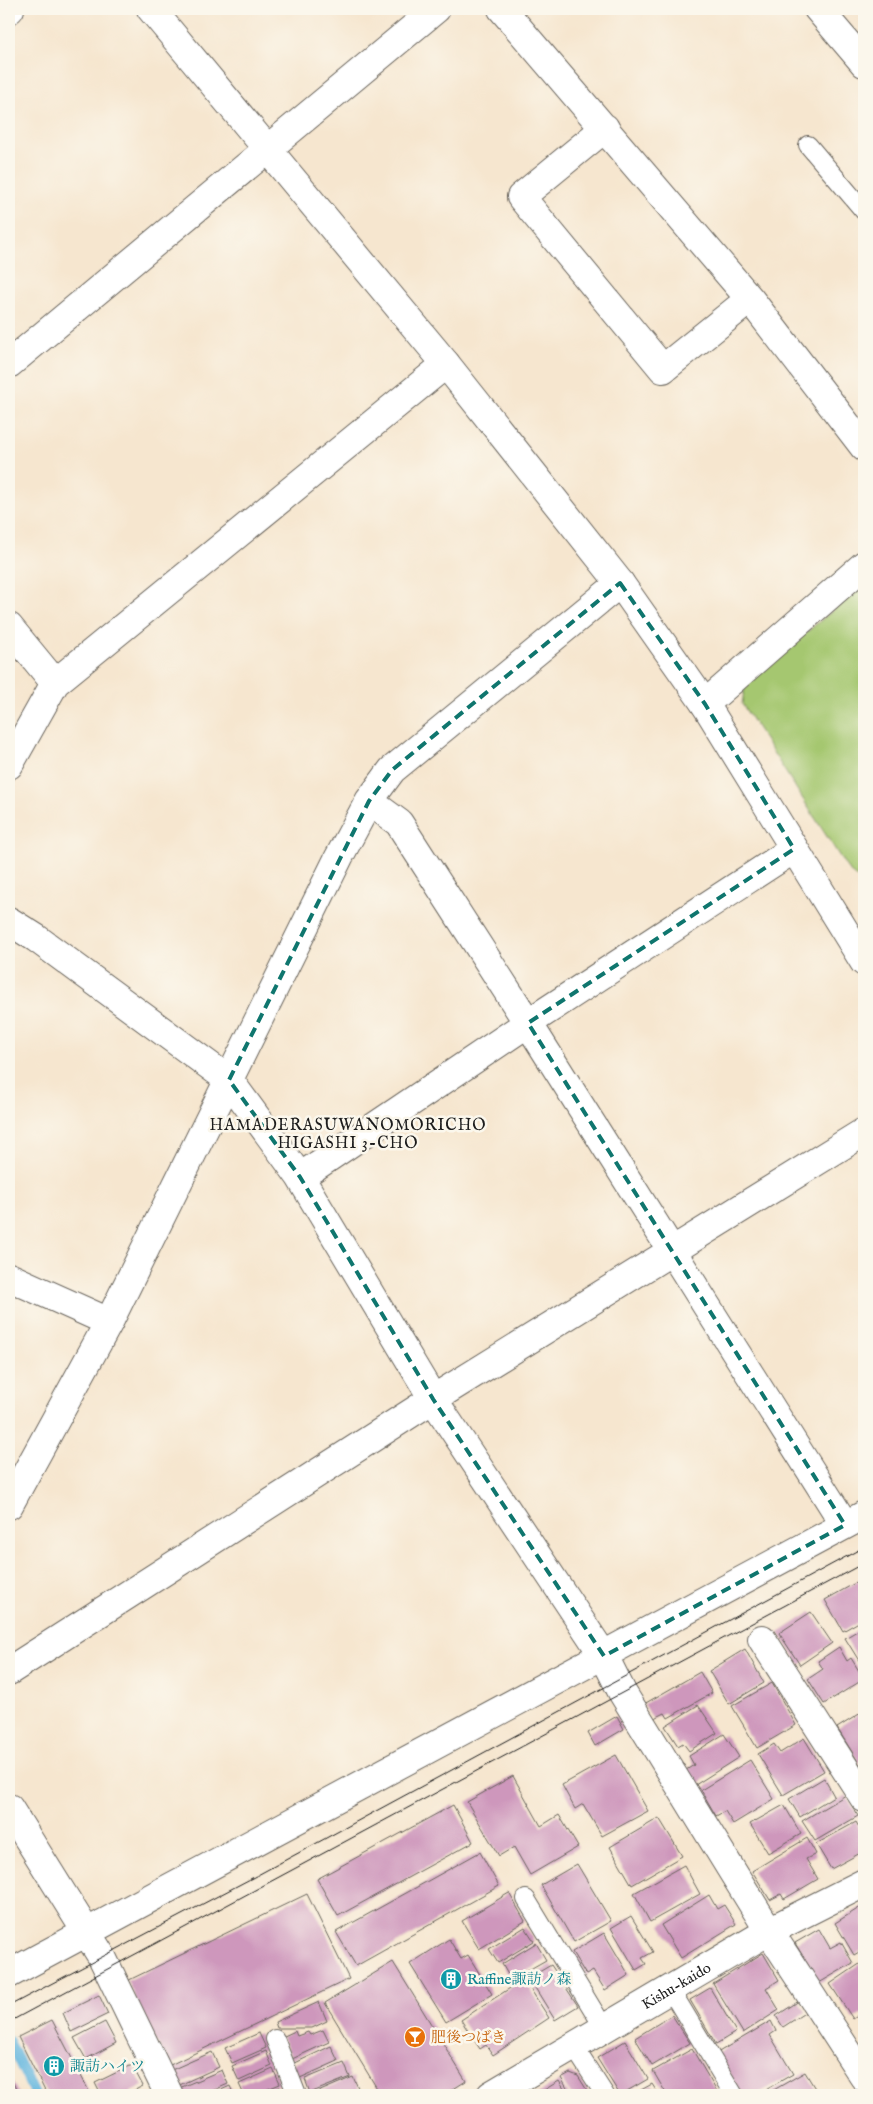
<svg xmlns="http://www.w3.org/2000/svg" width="873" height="2104" viewBox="0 0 873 2104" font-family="'IM FELL English','Noto Serif JP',serif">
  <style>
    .green { fill: #a5c76f; stroke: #607246 }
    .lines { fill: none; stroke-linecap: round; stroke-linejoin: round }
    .stream { stroke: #62b5de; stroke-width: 10 }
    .building { fill: #ce97bc }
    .service-casing { stroke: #68635b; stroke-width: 20 }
    .minor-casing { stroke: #68635b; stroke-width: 30 }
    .tertiary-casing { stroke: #68635b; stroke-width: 30 }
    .service { stroke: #fff; stroke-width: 18 }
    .minor { stroke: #fff; stroke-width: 28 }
    .tertiary { stroke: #fff; stroke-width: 28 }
    .tram { stroke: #1c1c1c; stroke-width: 1 }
    .marked { fill: none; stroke: #0f766e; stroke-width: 4; stroke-dasharray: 10 6; stroke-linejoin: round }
    .labels { text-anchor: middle; stroke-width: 5; stroke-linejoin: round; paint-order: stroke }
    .culture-label { font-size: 15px; fill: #0d838f; stroke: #fbf7ec; text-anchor: start }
    .street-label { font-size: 15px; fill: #1c1c1c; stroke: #fbf7ec }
    .food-label { font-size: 15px; fill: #c56008; stroke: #fbf7ec; text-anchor: start }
    .neighbourhood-label { font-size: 16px; letter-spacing: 1px; fill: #1c1c1c; stroke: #fbf7ec }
  </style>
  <rect width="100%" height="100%" fill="#fbf7ec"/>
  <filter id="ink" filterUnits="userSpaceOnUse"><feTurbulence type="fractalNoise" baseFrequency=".02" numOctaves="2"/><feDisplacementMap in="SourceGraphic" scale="10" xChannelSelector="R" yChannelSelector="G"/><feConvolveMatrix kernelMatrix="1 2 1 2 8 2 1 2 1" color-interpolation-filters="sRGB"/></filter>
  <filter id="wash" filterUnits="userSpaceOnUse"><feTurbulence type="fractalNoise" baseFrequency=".0096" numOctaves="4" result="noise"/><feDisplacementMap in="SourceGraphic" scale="20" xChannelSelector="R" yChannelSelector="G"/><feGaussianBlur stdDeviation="1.12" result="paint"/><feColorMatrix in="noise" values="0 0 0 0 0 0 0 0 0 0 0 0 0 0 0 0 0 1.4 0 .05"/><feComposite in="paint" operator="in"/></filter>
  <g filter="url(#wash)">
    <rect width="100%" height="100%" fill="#f6e6cf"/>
    <path class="green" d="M864,584v299l-15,-12 -107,-167 3,-20z"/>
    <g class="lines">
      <path class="stream" d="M9,2041l26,54"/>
    </g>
    <g id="blocks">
      <path class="building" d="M859,1581l5,10v28l-21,12 -18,-31z
        M811,1612l21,31 -32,22 -21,-32z
        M864,1627v36l-3,1 -16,-26z
        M839,1647l8,14 4,-3 13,21 -40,25 -16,-25 15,-10 -5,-8z
        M745,1649l19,34 -35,21 -20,-33z
        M700,1672l12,21 -44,25 -3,-5 -12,6 -9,-15z
        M772,1683l24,42 -39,23 -25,-42z
        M698,1705l19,28 -28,18 -6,-8 -5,3 -13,-20z
        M864,1711v60l-27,-43z
        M617,1716l7,13 -29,17 -7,-13z
        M724,1734l15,23 -47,30 -9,-15 11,-7 -5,-9z
        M804,1738l20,33 -41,24 -25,-41 16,-10 6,9z
        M616,1755l32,56 -46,25 -19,-32 -8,5 -13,-24z
        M750,1760l24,39 -41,25 -8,-13 -9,5 -15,-26z
        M513,1776l28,50 18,-11 19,32 -48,28 -16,-28 -15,9 -32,-54z
        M824,1778l10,18 -34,21 -11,-18z
        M846,1795l12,21 -43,25 -13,-20z
        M453,1805l20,37 -135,74 -21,-37z
        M784,1805l17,29 -33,19 -18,-29z
        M659,1818l23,38 -50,29 -22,-38z
        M856,1822l8,14v15l-33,18 -15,-25z
        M807,1838l9,16 -10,5 12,20 -34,20 -3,-5 -11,6 -18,-29z
        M480,1852l19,34 -143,80 -20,-34z
        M577,1864l34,57 -37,21 -33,-57z
        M684,1865l16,29 -50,28 -16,-29z
        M509,1893l16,28 -46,28 -17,-28z
        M307,1894l42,85 -181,87 -41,-85z
        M709,1895l8,14 7,-4 12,19 -55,34 -20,-33z
        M864,1905v44l-10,6 -19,-32z
        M631,1916l22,36 -11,6 4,6 -10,6 -25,-42z
        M525,1927l9,14 -36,22 -9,-14z
        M819,1929l11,19 11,-6 12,21 -34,20 -24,-40z
        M604,1933l25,42 -24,15 -12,-19 -7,4 -14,-23z
        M449,1939l12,20 7,-4 24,39 -46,28 -36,-58z
        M536,1943l10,17 -35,20 -9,-16z
        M763,1953l16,27 -13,8 13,22 -36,23 -30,-49z
        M864,1961v55l-2,-3 -9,6 -23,-35z
        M393,1962l73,119 -22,14h-63l-56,-92z
        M551,1965l27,41 -23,14 -26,-42z
        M524,1979l25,39 -56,37 -7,-10 -6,4 -19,-29z
        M710,1988l26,44 -20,12 -26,-44z
        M99,1995l9,19 -37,18 -8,-19z
        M799,2001l7,11 -23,15 -7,-11z
        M319,2002l8,19 -15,7h-35l-2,-6z
        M672,2015l18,28 -38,23 -17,-28z
        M52,2020l39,75h-44l-29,-58z
        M771,2021l5,10 -6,4 23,39 -37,21h-14l-25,-42z
        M105,2022l11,21 -30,16 -12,-21z
        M323,2030l6,12 -37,17 -10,-22 13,-6 2,5 11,-4 2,3z
        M259,2033l7,15 -34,15 -7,-15z
        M625,2041l23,38 -28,16 -23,-37z
        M331,2046l7,15 -38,17 -7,-14z
        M692,2049l27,46h-52l-14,-24z
        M266,2051l6,15 -33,15 -7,-15z
        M212,2052l7,15 -46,21 -6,-16z
        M344,2063l6,14 -40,16 -5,-14z
        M132,2065l11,21 -18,9h-24l-6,-12z
        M273,2069l7,15 -27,11h-9l-5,-11z
        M222,2070l6,14 -25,11h-23l-3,-6z
        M805,2072l14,23h-54z
        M570,2073l8,3 12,19h-19l-10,-17z
        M9,2075l10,20h-10z
        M353,2077l8,17 -50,1z
        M559,2081l9,14h-32z
        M652,2084l7,11h-27z
        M230,2086l4,9h-24z
        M280,2087l3,8h-22z"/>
    </g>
  </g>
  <g filter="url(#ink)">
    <use href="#blocks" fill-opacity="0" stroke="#68635b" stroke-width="1"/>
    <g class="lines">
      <g class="service-casing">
        <path id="service" d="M808,145l56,66
          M526,1899l78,129
          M670,1989l64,106
          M275,2039l22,56
          M574,2047l31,48"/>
      </g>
      <g class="minor-casing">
        <path id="minor" d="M502,9l248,290 114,148
          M818,9l46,54
          M605,128l-84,69 142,172 87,-70
          M9,364l427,-355
          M9,627l46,56
          M705,704l159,-139
          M9,765l46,-82 391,-319
          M369,801l30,22 129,200 317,502
          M9,921l27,17 193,142 71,97 133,222 171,257 18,36 147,239 95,146
          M300,1177l228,-154 266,-174
          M9,1277l100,45
          M9,1505l100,-183 230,-465 30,-56 23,-31 228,-187
          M762,1639l102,159
          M9,1671l424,-272 431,-267
          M9,1808l93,149 67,138
          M9,1974l855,-459"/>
      </g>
      <g class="tertiary-casing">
        <g id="tertiary">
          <path d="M151,9l295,355 174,219 85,121 159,258"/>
          <path d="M9,10l1,-1"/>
          <path id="s1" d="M491,2095l278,-164 95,-48"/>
        </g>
      </g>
      <use href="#service" class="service"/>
      <use href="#minor" class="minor"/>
      <use href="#tertiary" class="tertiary"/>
      <path class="tram" d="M9,2006l245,-129 610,-330
        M9,2022l855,-459"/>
    </g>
  </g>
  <path class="marked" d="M620,583l85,121 89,145 -266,174 317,502 -241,131 -171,-257 -133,-222 -71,-97 140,-279 23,-31z"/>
  <defs>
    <g id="building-disc" transform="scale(1.125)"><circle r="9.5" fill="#0f9aa8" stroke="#fbf7ec"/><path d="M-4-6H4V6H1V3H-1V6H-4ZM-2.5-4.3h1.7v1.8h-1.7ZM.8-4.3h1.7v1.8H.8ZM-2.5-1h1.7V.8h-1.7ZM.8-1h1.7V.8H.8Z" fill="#fff"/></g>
    <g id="bar-disc" transform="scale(1.125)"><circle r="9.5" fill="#e8710a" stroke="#fbf7ec"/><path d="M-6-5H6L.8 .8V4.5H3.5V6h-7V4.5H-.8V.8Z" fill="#fff"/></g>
  </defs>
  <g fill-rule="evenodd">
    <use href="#building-disc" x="451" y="1979"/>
    <use href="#bar-disc" x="415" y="2037"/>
    <use href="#building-disc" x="54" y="2066"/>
  </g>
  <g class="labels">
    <g class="culture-label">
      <text x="467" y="1984">Raffine諏訪ノ森</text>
      <text x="70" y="2071">諏訪ハイツ</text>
    </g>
    <g class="street-label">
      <text dy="5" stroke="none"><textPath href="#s1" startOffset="215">Kishu-kaido</textPath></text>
    </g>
    <g class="food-label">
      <text x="431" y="2042">肥後つばき</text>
    </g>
    <g class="neighbourhood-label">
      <text x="348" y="1130">HAMADERASUWANOMORICHO<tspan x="348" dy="18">HIGASHI 3-CHO</tspan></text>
    </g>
  </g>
  <rect width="873" height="2104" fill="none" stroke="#fbf7ec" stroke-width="30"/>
</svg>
